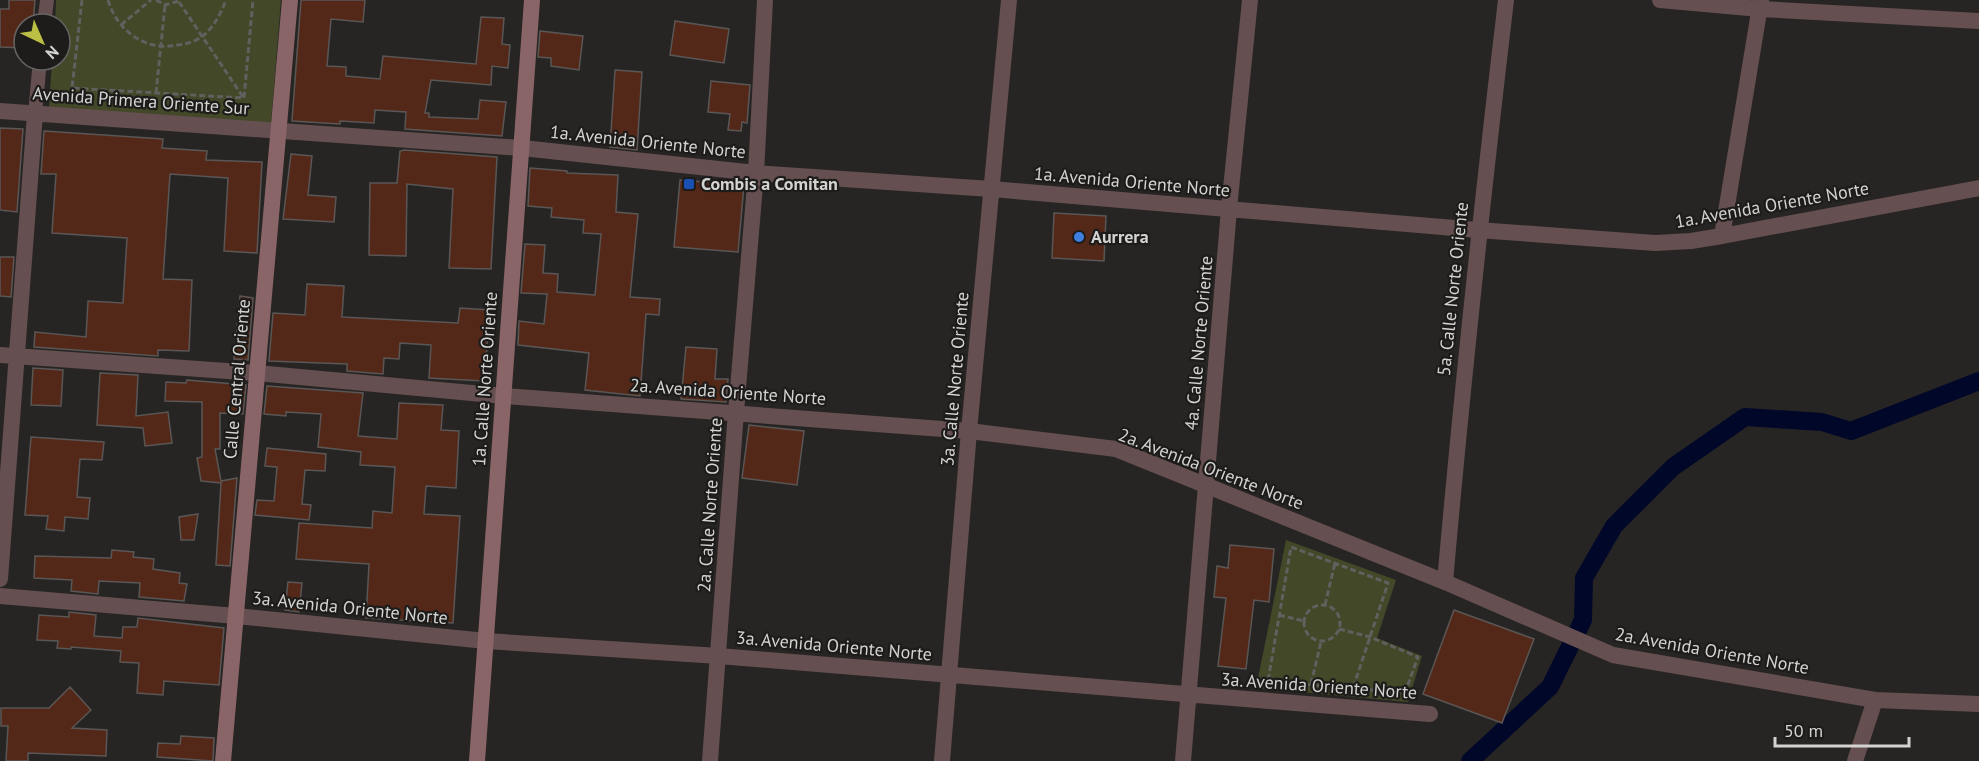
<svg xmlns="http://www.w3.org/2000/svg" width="1979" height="761" viewBox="0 0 1979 761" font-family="'PT Sans',sans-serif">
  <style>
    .green { fill: #424828 }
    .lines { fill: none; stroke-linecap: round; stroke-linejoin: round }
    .canal { stroke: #010729; stroke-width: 18 }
    .building { fill: #542818; stroke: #5a5655; stroke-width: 1.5 }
    .path { stroke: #61605e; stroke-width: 3; stroke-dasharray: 6 3; stroke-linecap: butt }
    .pedestrian { stroke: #664f50; stroke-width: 14 }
    .minor { stroke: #664f50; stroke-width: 16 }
    .tertiary { stroke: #664f50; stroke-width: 16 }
    .secondary { stroke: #8a6568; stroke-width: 16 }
    .transit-dot { fill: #1a4fb4; stroke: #1d1c1a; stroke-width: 2 }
    .shop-dot { fill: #3f7fe0; stroke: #1d1c1a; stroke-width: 2 }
    .labels { text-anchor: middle; stroke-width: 4.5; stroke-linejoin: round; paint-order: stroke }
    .street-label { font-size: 18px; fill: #d3d3d1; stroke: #1d1c1a }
    .poi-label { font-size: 18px; font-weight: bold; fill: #d3d3d1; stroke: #1d1c1a; text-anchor: start }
  </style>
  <rect width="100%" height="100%" fill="#272523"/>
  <path class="green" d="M56,0h225l-10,123 -222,-16 3,-47h8v-36h-5z
    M1286,540l110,40 -19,58 45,18 -14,46 -152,-14z"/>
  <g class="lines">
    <path class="canal" d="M1470,761l80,-74 33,-67 1,-42 30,-52 59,-59 72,-50 77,5 29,9 128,-50"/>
  </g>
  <path class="building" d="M9,0h26l-2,24h-9v24l-24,-1v-38h9z
    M301,0h64l-2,22 -32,-3 -4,47 19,1v9l34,3 3,-23 93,8 5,-47 23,1 -2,26 8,1 -2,23 -16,-2 -1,19 -60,-5 -6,33h4v4l49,2 2,-19 26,2 -4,34 -97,-7 1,-17 -31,-2 -1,13 -34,-2v3l-48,-3z
    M675,21l54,8 -5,34 -54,-8z
    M540,31l43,5 -4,34 -28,-4v-8l-13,-1z
    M615,70l27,2 -5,78 -27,-3z
    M711,81l39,4 -3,38 -5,-1 -1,9 -13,-1 2,-16 -22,-2z
    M0,128l23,1 -6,83 -17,-2z
    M44,131l119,8 -1,9 45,3 -1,9 56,2 -5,91 -33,-2 4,-73 -58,-4 -7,105 29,1 -3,71 -31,-1v6l-124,-9 1,-15 51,5 2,-36 35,2 4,-65 -75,-5 4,-59h-15z
    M404,150l93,7 -6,112 -42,-1 4,-79 -46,-5 -1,72 -37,-1 1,-72h27l3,-32z
    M291,154l21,2 -4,39 28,2 -2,25 -51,-3z
    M530,168l37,3v2l51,2 -2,37 22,2 -8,83 30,2 -1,16 -13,-1 -6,82 -55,-6 4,-37 -71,-8 1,-24 25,3 3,-30 -26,-1 4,-49 20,1 -2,28 15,1 -1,18 38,3 6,-61 -18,-1 1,-13 -33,-3 1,-9 -24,-2z
    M680,180l64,5 -6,67 -64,-5z
    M1054,213l52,3 -2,45 -52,-3z
    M0,257h14l-3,40 -11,-1z
    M307,284l37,2 -2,31 116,6 2,-15 30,2 -6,71 -55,-3 2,-33 -31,-2 -1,16 -15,-1 -1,16 -36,-3v-7l-78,-3 4,-48 32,2z
    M240,296l13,2 -5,62 -14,-1z
    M686,347l31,2 -2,30h13l-2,23 -45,-3z
    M33,368l30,2 -2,36 -30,-1z
    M100,373l38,2 -2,41 32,-4 4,31 -27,3 -2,-18 -46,-3z
    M187,380l59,5 -3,29 -23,-1v36h-5l6,32 16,-3 -7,88 -14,-1 5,-82 -20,-2 -4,-23 5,-1v-55l-37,-1 1,-19 20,1z
    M267,386l96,7 -5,43 39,3 2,-36 44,2 -2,25 18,1 -3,57 -30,-2 -2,28 36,2 -7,107 -87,-5 3,-54 -73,-5 3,-36 73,5 1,-17 19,2 3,-46 -35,-2 1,-13 -43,-5 3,-33 -35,-2v4l-22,-2z
    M749,425l55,6 -7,54 -55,-7z
    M31,437l73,5 -2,18 -22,-1 -3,38 13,1 -2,21 -23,-2 -1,14 -18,-2 2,-13 -23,-1z
    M267,448l59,6 -1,17 -20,-1 -3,34 9,1 -2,15 -54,-5 2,-15 17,1 3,-34 -12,-1z
    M198,514l-4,26h-13l-2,-23z
    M1230,545l44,4 -5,53 -15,-2 -8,69 -28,-3 8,-68 -12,-1 3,-31 11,2z
    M112,550l22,2 -1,5 21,2 -1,10 27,4 -1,10 8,1 -3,17 -45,-4 1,-14 -41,-2 -1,13 -27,-3 1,-11 -38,-2 1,-22 76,2z
    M288,582l14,1 -3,29 -14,-2z
    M1454,610l80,29 -32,84 -79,-29z
    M69,612l27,3 -2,21 28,2 1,-11h14l1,-9 86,10 -5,57 -55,-4 -1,14 -26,-2 2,-30 -19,-1 1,-11 -50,-4v2l-14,-1 1,-7 -21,-1 2,-25 30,2z
    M70,687l21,23 -19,18 35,2 -1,26 -78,-3v8h-22l2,-35h-7v-18h48z
    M181,736l33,2 -1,23 -56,-4 1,-14 22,1z"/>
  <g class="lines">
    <path class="path" d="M82,0l-10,88 172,10 9,-98
      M108,0c9,31 38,52 70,45 9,-1 19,-4 26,-10 11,-10 17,-22 22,-35
      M156,0l9,5 14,-4
      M179,2l64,95
      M121,25l30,-25
      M156,93l9,-88
      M1304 623a18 18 0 1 1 36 0a18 18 0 1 1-36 0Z
      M1325,605l10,-42
      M1279,615l25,6
      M1339,629l31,8 48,20 -13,36 -137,-12 23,-134 97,36 -35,105
      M1311,684l10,-42"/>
    <path class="pedestrian" d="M44,24l3,-24
      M35,114l5,-54"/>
    <path class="minor" d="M0,111l522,37 234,25 235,16 487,41 177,13 36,-2 31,-5 257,-48
      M1722,236l39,-236
      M0,355l257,18 247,23
      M0,579l35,-465
      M1445,582c17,-194 38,-388 61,-582
      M0,596l236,20 250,25 233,15 711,58
      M710,761l26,-349 20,-239 9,-173
      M942,761l27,-330 40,-431
      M1183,761l46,-552 21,-209
      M1855,761l20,-61"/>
    <path class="tertiary" d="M1660,0l100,9 219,12
      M504,396l465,35 147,18 329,133 168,73 262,45 104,4"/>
    <path class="secondary" d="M223,761l67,-761
      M477,761l55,-761"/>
  </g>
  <rect class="transit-dot" x="683" y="178" width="12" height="12" rx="3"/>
  <circle class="shop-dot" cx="1079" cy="237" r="6"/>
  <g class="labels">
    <g class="street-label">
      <text transform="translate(141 101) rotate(4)" y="6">Avenida Primera Oriente Sur</text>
      <text transform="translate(648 142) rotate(6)" y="6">1a. Avenida Oriente Norte</text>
      <text transform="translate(1132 182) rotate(5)" y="6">1a. Avenida Oriente Norte</text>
      <text transform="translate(1772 205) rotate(-10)" y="6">1a. Avenida Oriente Norte</text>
      <text transform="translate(1453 289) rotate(-84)" y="6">5a. Calle Norte Oriente</text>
      <text transform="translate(1199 343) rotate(-85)" y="6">4a. Calle Norte Oriente</text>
      <text transform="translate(237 379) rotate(-85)" y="6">Calle Central Oriente</text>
      <text transform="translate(485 379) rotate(-86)" y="6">1a. Calle Norte Oriente</text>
      <text transform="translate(955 379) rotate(-85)" y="6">3a. Calle Norte Oriente</text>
      <text transform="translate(728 392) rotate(4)" y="6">2a. Avenida Oriente Norte</text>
      <text transform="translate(1211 469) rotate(21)" y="6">2a. Avenida Oriente Norte</text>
      <text transform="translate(710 505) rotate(-86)" y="6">2a. Calle Norte Oriente</text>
      <text transform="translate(350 608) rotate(6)" y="6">3a. Avenida Oriente Norte</text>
      <text transform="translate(834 646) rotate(5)" y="6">3a. Avenida Oriente Norte</text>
      <text transform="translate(1712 651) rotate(10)" y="6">2a. Avenida Oriente Norte</text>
      <text transform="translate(1319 686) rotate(4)" y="6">3a. Avenida Oriente Norte</text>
    </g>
    <g class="poi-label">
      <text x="701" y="190">Combis a Comitan</text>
      <text x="1091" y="243">Aurrera</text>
    </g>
  </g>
  <g transform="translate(42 42) rotate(136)"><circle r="28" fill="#1d1c1a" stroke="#666563" stroke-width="1.5"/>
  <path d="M0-4.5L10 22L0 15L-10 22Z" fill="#bbc045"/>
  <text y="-9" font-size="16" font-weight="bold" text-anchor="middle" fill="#d3d3d1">N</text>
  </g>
  <path d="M1775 737v9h134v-9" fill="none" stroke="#d3d3d1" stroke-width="3"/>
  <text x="1784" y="737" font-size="18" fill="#d3d3d1" stroke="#1d1c1a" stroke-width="4.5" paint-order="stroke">50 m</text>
</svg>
